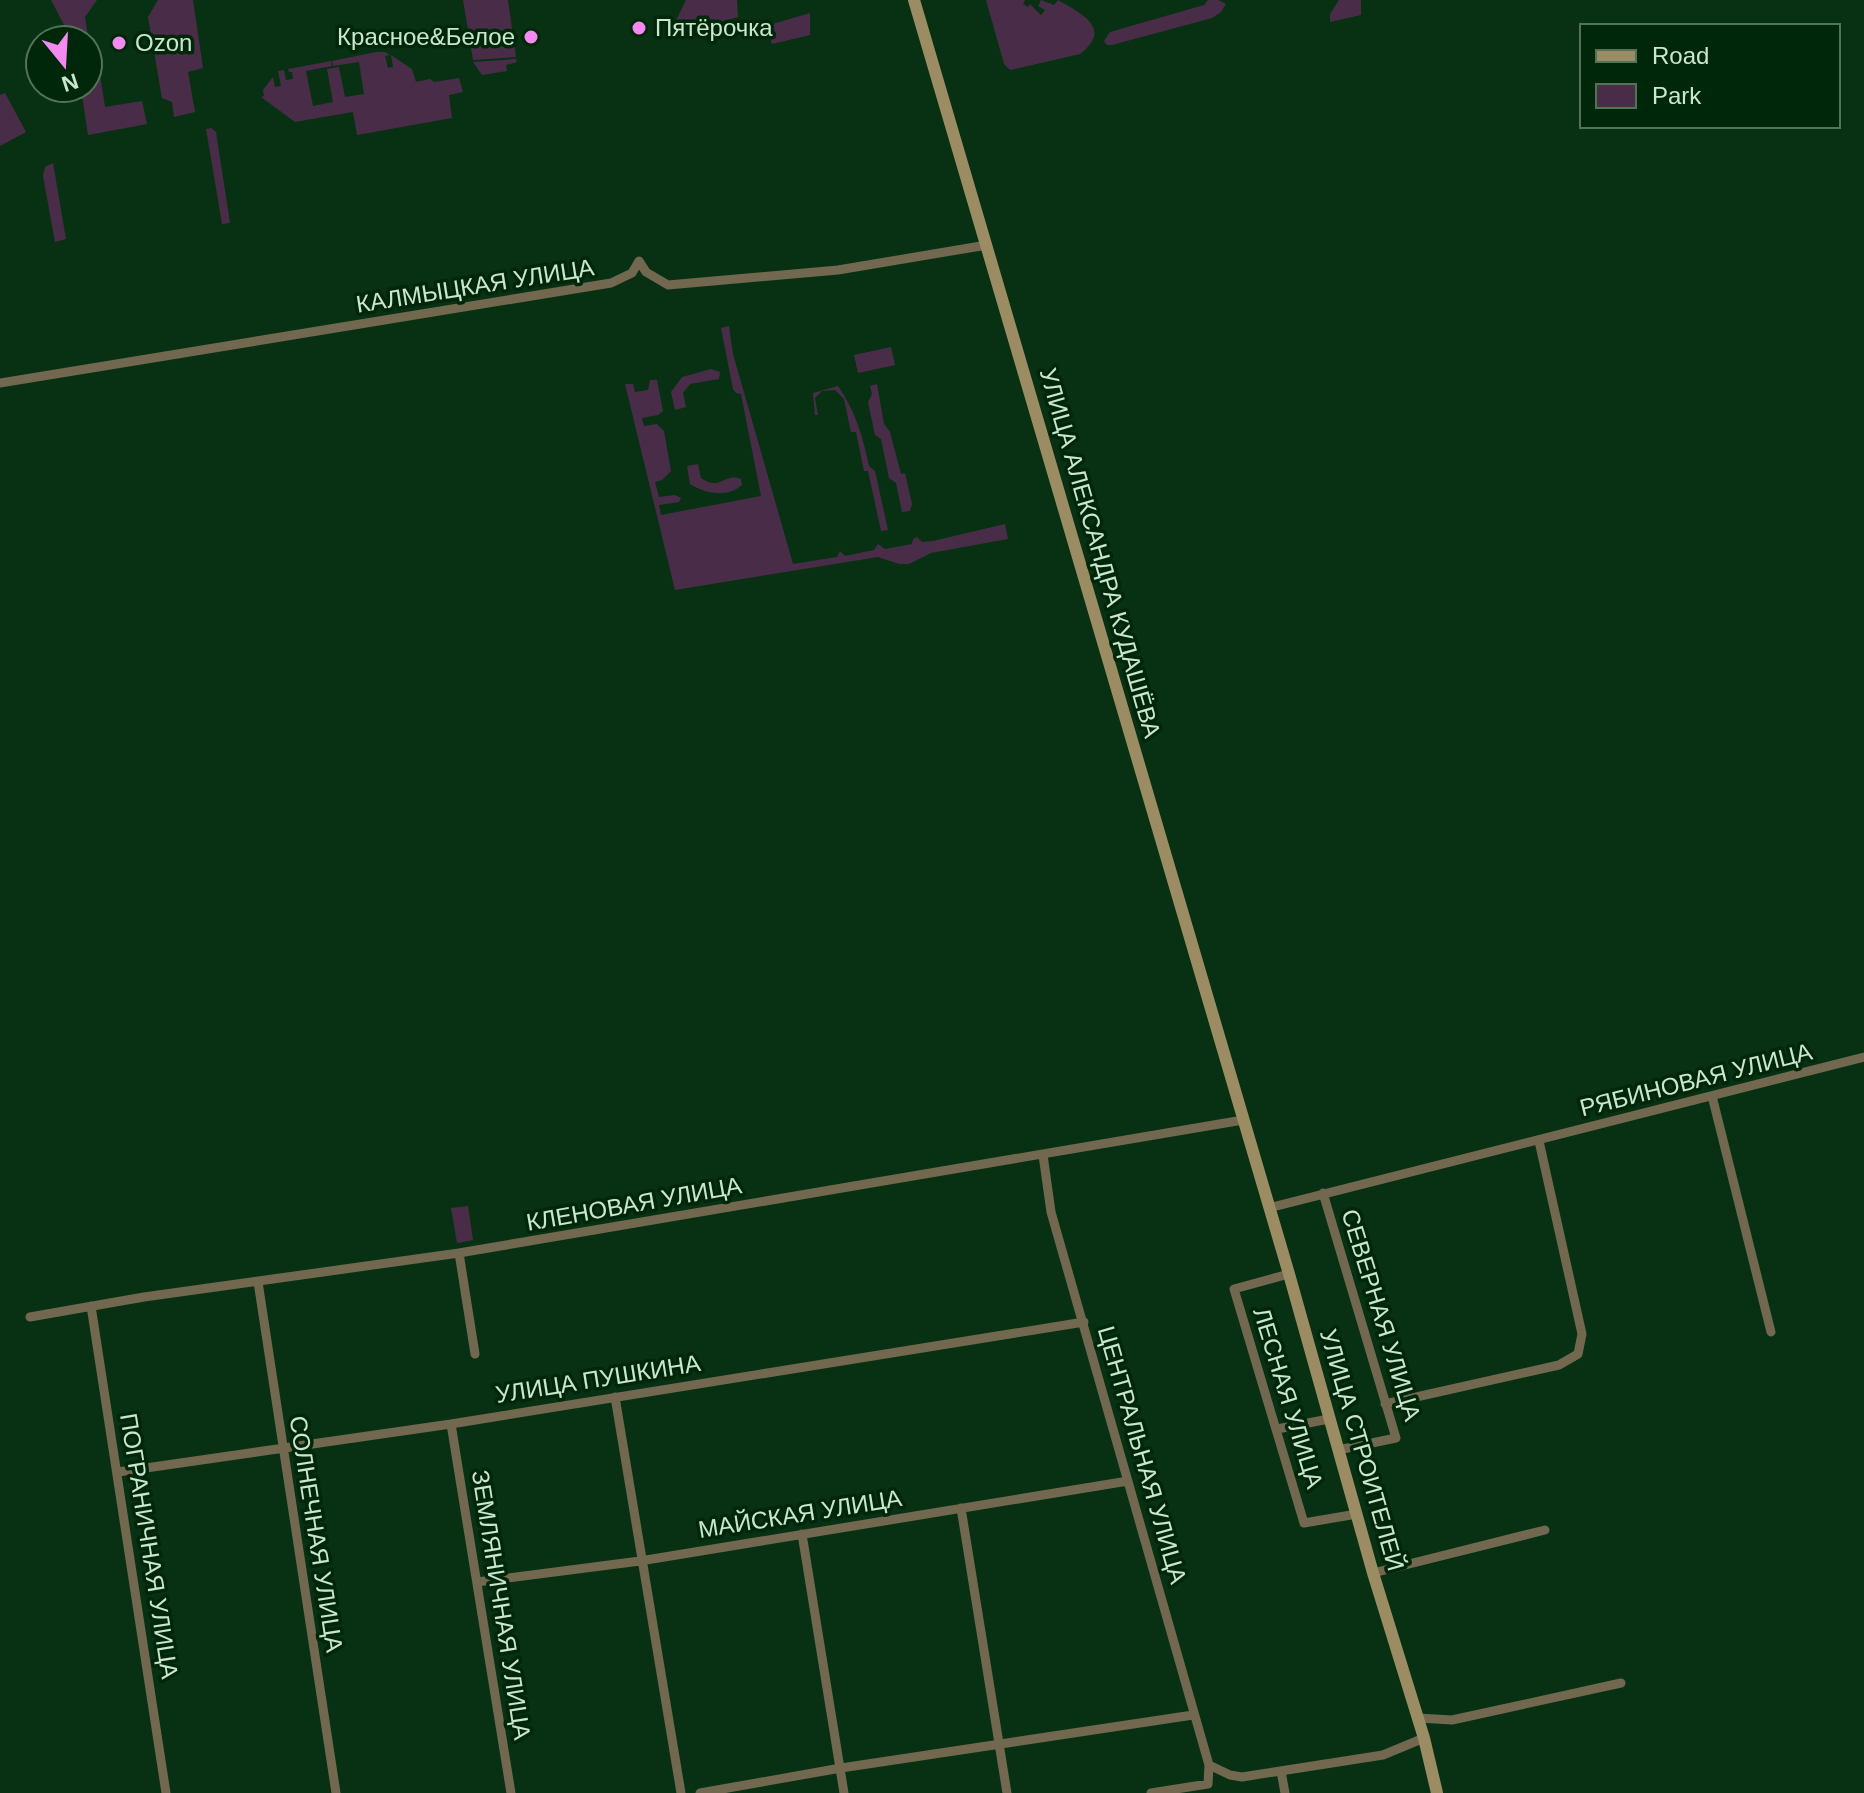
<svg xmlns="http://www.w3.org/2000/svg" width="1864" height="1793" viewBox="0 0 1864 1793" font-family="Helvetica,sans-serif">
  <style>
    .green { fill: #492d48 }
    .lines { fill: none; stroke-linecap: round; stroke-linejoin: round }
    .minor { stroke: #72684f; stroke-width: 9 }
    .secondary { stroke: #9c8c64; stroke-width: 12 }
    .poi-dot { fill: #f489f0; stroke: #00270a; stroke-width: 3 }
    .labels { text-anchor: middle; stroke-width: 7; stroke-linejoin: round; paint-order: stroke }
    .poi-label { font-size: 24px; fill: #cbe6ce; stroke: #00270a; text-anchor: start }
    .street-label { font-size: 24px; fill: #cbe6ce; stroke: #00270a }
  </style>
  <rect width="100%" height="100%" fill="#083113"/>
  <path class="green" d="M51,0h46l-12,17 5,33 6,-1 9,58 37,-6 5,23 -59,11 -7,-47h7v-48h-16z
    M158,0h35l10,68 -15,4 7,40 -21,5 -2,-15 -10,-4 -14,-81z
    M463,0h45l8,57 -43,3z
    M686,0h51l1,17 -71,22z
    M986,0h39l-2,4 5,3 2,-3 11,11 4,-5 -7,-4 3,-6 13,5 4,-5c22,13 56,28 22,54l-70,16 -6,-6z
    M1208,0h10l8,4 -5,8 -9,6 -100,27h-5l-3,-4 6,-9 94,-27z
    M1339,0h22v15l-31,7v-8z
    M810,13v22l-38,9 -6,-18z
    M376,52h9l5,3 -5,1 3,12 5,-1 -2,-12 21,14 4,13 14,-3 4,3 25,-4 4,14 -14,3 3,23 -95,17 -4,-23 -58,10 -34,-25 3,-1 -1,-6 10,-13 2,10 6,-1 -3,-15 6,-1 2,10 7,-1 -1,-7h-3l-1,-3 43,-8 1,5 -26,5 7,35 20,-4 -6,-33 12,-2 6,30 19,-3 -5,-32 -26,4 -1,-5z
    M516,59l1,3 -11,3 1,6 -25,4 -9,-13z
    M5,93l21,39 -26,14v-51z
    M211,128l5,4 14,91 -8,1 -16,-95z
    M53,163l13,76 -11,3 -12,-66 2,-9z
    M729,326l4,28 60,210 44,-7 3,-6 5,5 29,-6 4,-6 7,5 27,-5 1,-5 4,-2 5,5 11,-1 72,-17 3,15 -77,14 -22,11h-10l-21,-7 -203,33 -50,-206h8l2,8 13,-2 2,-10h7l6,31 -5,4 -16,3 2,8 13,-2 7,7 7,40 -9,9 -7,2 4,15 16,-2 6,3 -2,4 -20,3 2,10 100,-19 -20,-102 -5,-1 -3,-4 -12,-61z
    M891,347l4,18 -37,8 -4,-18z
    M711,369l9,3 -1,7 -29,5 -7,9 3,14 -11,3 -4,-18 11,-15z
    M877,384l7,40 6,8 11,42 4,-1 7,31 -2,7 -8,1 -6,-29 -7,-5 -8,-39 -6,-4 -7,-33 4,-8 -2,-8z
    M838,386c17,24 25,51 31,80l6,5 13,59 -7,1 -13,-60h-4l-8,-39h-5l-7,-33 -9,-9 -13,1 -7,7 3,17h-3l-2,-22z
    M698,464l3,14c20,14 23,-6 40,1l1,6c-15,13 -36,9 -52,-1l-3,-18z
    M468,1206l5,34 -16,3 -6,-35z"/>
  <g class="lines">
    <path class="minor" d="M0,383l611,-100 21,-10 7,-12 7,11 22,13 170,-15 149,-25
      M1712,1096l59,236
      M1043,1155l8,57 158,553
      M1323,1193l73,245 -58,12
      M1269,1208l595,-151
      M459,1253l16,101
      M1289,1274l-55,15 70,234 53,-9
      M258,1282l78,511
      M91,1306l75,487
      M30,1317l114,-20 315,-44 784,-133
      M615,1397l66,396
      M1385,1404l174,-39 19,-11 4,-20 -43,-193
      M451,1424l60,369
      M1277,1429l52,-10
      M118,1472l333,-48 633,-102
      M961,1508l46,285
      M802,1534l42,259
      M1373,1573l172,-43
      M477,1582l163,-21 488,-80
      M1418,1718l34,2 169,-37
      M1281,1771l4,22
      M700,1793l141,-25 352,-53
      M1151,1793l57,-9 1,-19 21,10 12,2 141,-22 41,-17"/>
    <path class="secondary" d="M914,0l375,1274 84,299 51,165 13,55"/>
  </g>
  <g class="poi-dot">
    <circle cx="639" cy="28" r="8"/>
    <circle cx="531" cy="37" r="8"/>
    <circle cx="119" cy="43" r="8"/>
  </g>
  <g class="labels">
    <g class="poi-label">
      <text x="655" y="36">Пятёрочка</text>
      <text x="515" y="45" text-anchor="end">Красное&amp;Белое</text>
      <text x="135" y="51">Ozon</text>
    </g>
    <g class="street-label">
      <text transform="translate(475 286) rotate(-9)" y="8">КАЛМЫЦКАЯ УЛИЦА</text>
      <text transform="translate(1100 553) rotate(74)" y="8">УЛИЦА АЛЕКСАНДРА КУДАШЁВА</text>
      <text transform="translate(1696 1080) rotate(-14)" y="8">РЯБИНОВАЯ УЛИЦА</text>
      <text transform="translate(634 1204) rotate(-10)" y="8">КЛЕНОВАЯ УЛИЦА</text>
      <text transform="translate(1381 1315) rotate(73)" y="8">СЕВЕРНАЯ УЛИЦА</text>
      <text transform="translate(598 1379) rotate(-9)" y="8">УЛИЦА ПУШКИНА</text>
      <text transform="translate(1288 1398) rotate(73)" y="8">ЛЕСНАЯ УЛИЦА</text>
      <text transform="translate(1362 1450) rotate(74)" y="8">УЛИЦА СТРОИТЕЛЕЙ</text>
      <text transform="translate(1142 1455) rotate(74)" y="8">ЦЕНТРАЛЬНАЯ УЛИЦА</text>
      <text transform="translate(800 1514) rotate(-9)" y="8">МАЙСКАЯ УЛИЦА</text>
      <text transform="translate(316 1534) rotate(81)" y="8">СОЛНЕЧНАЯ УЛИЦА</text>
      <text transform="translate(149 1546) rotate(81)" y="8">ПОГРАНИЧНАЯ УЛИЦА</text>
      <text transform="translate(501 1605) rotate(81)" y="8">ЗЕМЛЯНИЧНАЯ УЛИЦА</text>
    </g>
  </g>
  <rect x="1580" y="24" width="260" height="104" fill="#00270a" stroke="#517358" stroke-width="2"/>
  <rect x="1596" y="50" width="40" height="12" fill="#9c8c64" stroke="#517358" stroke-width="2"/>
  <text x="1652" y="64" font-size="24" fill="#cbe6ce">Road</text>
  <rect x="1596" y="84" width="40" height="24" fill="#492d48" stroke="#517358" stroke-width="2"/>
  <text x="1652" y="104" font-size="24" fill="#cbe6ce">Park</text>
  <g transform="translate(64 64) rotate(162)"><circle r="38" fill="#00270a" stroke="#517358" stroke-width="2"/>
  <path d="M0-6L14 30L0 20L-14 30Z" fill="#f489f0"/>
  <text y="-12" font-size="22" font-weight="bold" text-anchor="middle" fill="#cbe6ce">N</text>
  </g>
</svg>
